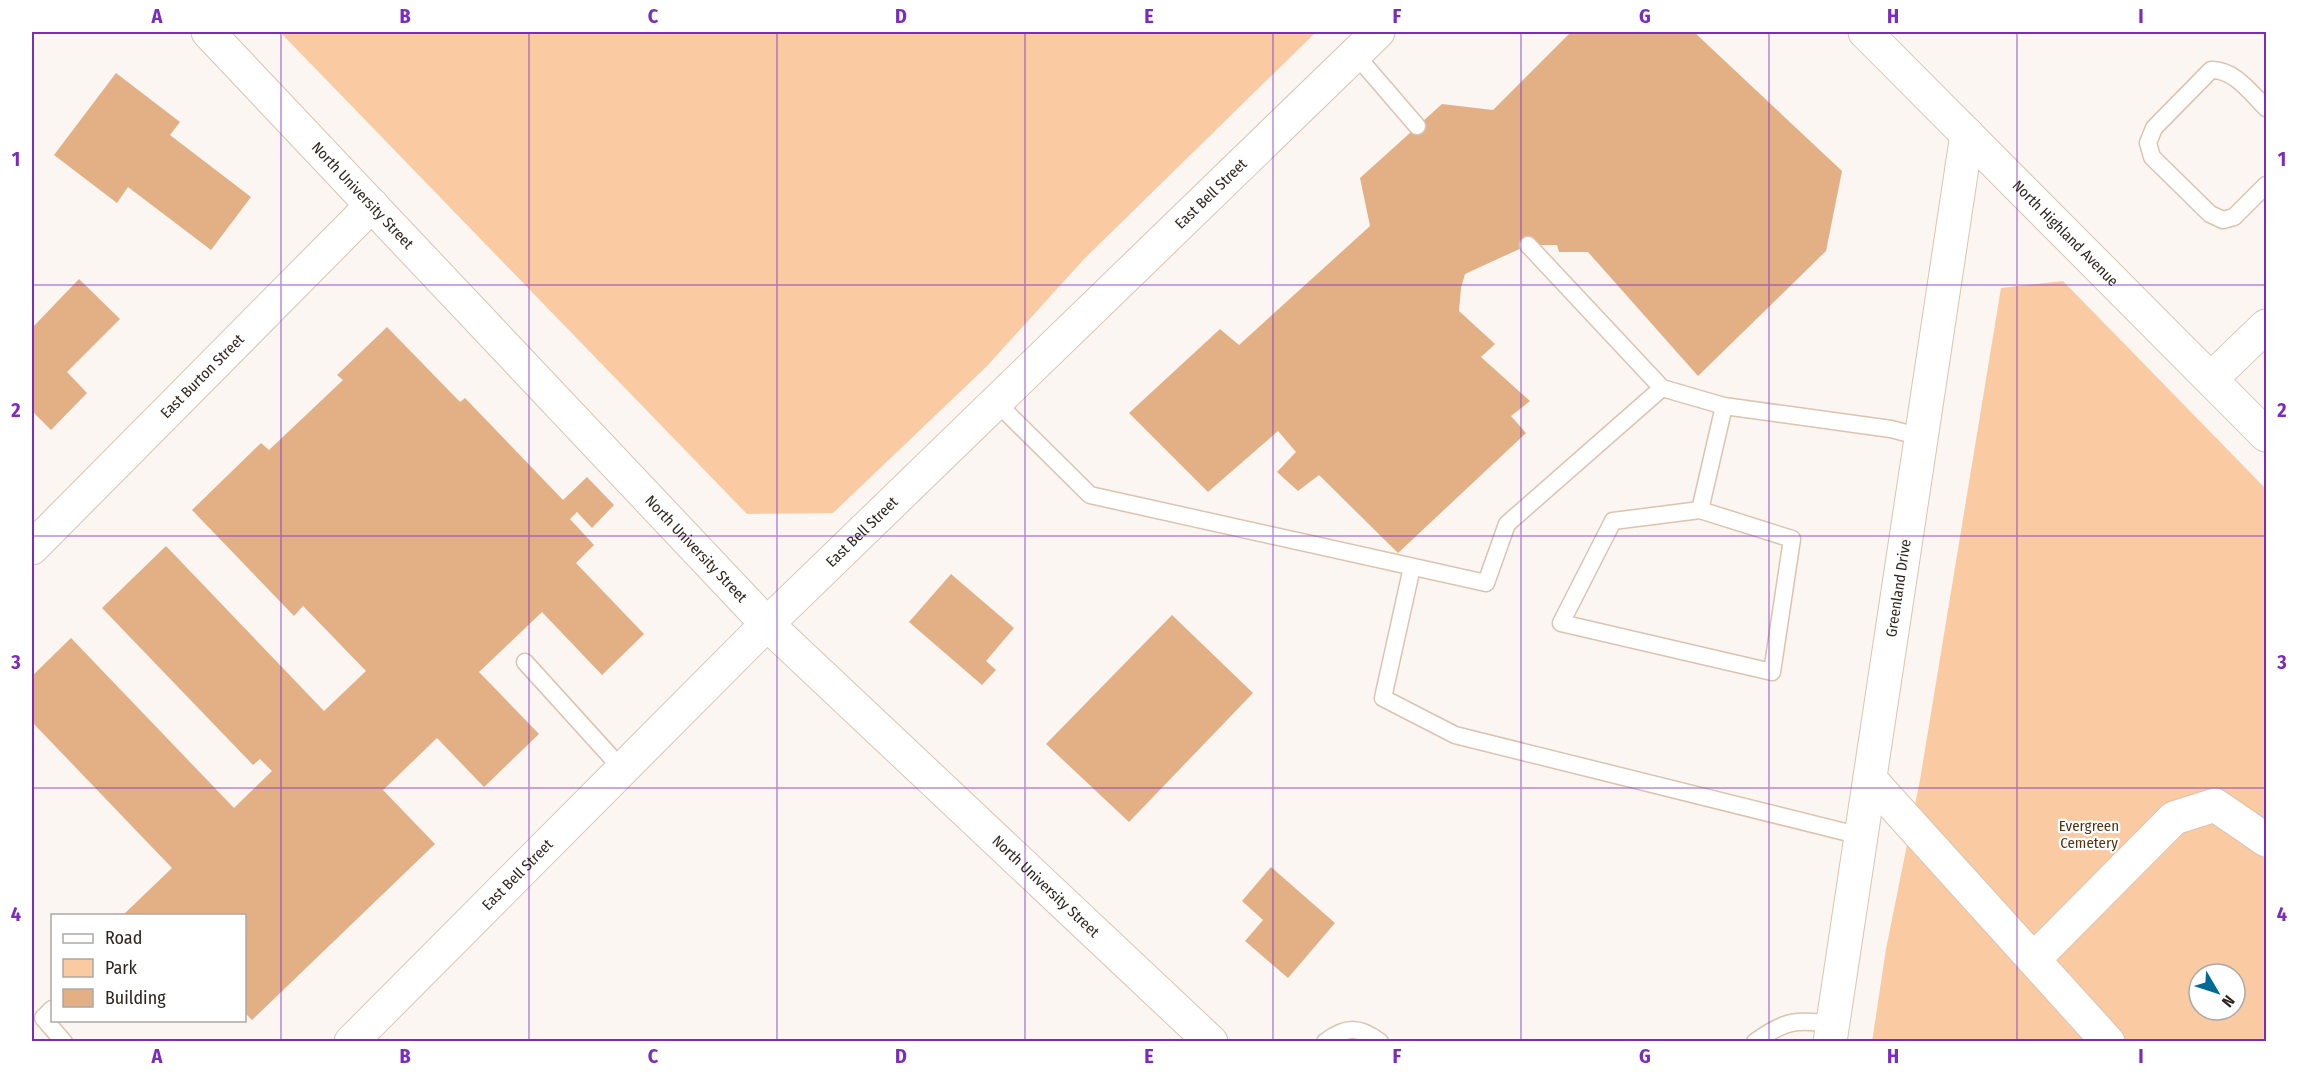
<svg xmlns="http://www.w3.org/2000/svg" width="2298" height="1073" viewBox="0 0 2298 1073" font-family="'Fira Sans Condensed',sans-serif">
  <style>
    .green { fill: #facaa2; fill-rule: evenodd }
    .building { fill: #e3b086 }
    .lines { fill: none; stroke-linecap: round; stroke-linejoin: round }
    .service-casing { stroke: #dcc3b0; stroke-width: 19 }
    .minor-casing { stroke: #dcc3b0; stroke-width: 35 }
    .tertiary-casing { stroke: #dcc3b0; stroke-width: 35 }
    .service { stroke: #fff; stroke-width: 16 }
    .minor { stroke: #fff; stroke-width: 33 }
    .tertiary { stroke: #fff; stroke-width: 33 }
    .grid { fill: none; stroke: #7b2cbf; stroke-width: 1.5; stroke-opacity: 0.55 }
    .labels { text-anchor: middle; stroke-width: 4.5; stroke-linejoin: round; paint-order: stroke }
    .street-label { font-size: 15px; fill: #2f251e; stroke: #fff }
    .park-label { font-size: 15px; fill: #533111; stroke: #fff }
    .neatline { fill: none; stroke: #7b2cbf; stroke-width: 2 }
    .grid-label { font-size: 20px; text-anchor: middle; font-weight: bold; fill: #7b2cbf }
  </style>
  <rect width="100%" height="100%" fill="#fbf6f2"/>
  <path class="green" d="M280,32h1036l-232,227 -98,108 -153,146 -86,1z
    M2063,281l203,208v552l-394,1 14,-93 34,-169 81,-492zM2199,974h36v36h-36z"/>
  <path class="building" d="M1571,32h123l148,139 -16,80 -128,125 -110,-124h-29l-2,-7h-29l-63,29 -4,14 -2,23 36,33 -14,13 49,44 -19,15 15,17 -128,120 -79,-78 -21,16 -21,-19 19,-20 -18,-21 -70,61 -79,-79 91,-84 19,16 131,-119 -10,-48 82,-74 51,6z
    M116,73l64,49 -10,13 81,62 -40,53 -83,-63 -11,16 -63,-48z
    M79,279l41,40 -53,53 20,21 -36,37 -19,-19v-83z
    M387,327l73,75 5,-4 98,102 24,-23 27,28 -22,23 -15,-16 -7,7 24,26 -18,18 68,71 -42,41 -60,-63 -63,60 60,62 -55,53 -47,-49 -54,52 52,54 -183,176 -8,-8v-96h-122l50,-48 -140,-146v-46l39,-38 163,170 38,-37 -12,-12 -7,6 -151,-157 64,-62 158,165 42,-40 -63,-65 -9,10 -102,-106 69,-67 8,7 74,-70 -6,-5z
    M951,574l63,54 -28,33 10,9 -14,15 -73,-63z
    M1172,615l81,78 -124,129 -83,-78z
    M1271,867l64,56 -47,55 -43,-37 18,-21 -21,-19z"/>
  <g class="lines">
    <g class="service-casing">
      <path id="service" d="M1355,54l62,72
        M2266,108c-15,-15 -32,-39 -55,-38l-57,58 -6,15 4,14 58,57 13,6 11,-3 32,-32
        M1528,245l134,143
        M996,402l94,93 396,88 21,-59 155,-136 62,18 167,23 30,8
        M1700,510l92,29 -20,133 -211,-49 52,-102 87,-11 24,-104
        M1412,567l-29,131 72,37 406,101
        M525,662l97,107
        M52,1009l-9,9 21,24
        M1325,1042c20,-16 35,-16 55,0
        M1755,1042c30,-22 42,-23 78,-18"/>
    </g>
    <g class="minor-casing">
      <g id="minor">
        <path id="s1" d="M208,32l559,592 444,418"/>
        <path d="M2212,378l54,-52"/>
        <path id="s2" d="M32,548l340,-343"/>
        <path d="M1870,779l238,263"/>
        <path d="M2034,959l140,-141 41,-13 51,35"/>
        <path id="s3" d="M351,1042l416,-418 611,-592"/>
      </g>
    </g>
    <g class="tertiary-casing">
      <g id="tertiary">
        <path id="s4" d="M1865,32l401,403"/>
        <path id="s5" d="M1830,1042l137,-908"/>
      </g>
    </g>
    <use href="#service" class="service"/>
    <use href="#minor" class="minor"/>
    <use href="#tertiary" class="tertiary"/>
  </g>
  <path class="grid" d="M281,32v1010M529,32v1010M777,32v1010M1025,32v1010M1273,32v1010M1521,32v1010M1769,32v1010M2017,32v1010M32,285h2234M32,536h2234M32,788h2234"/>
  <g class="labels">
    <g class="street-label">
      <text dy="5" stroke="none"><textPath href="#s3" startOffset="1208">East Bell Street</textPath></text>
      <text dy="5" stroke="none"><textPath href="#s1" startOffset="225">North University Street</textPath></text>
      <text dy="5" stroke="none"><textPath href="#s4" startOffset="284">North Highland Avenue</textPath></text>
      <text dy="5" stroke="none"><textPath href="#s2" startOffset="242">East Burton Street</textPath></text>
      <text dy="5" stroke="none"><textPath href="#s3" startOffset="722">East Bell Street</textPath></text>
      <text dy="5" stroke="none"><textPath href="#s1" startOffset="711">North University Street</textPath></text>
      <text dy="5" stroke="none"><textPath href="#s5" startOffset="459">Greenland Drive</textPath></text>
      <text dy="5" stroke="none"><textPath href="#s3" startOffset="236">East Bell Street</textPath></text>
      <text dy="5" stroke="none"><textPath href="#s1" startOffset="1197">North University Street</textPath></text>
    </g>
    <g class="park-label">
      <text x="2089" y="831">Evergreen<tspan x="2089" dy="17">Cemetery</tspan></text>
    </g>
  </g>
  <rect width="2298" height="1073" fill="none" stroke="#ffffff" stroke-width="66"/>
  <rect x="51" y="914" width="195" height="108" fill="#ffffff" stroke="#aca8a5" stroke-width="1.5"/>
  <rect x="63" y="934" width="30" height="9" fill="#ffffff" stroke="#aca8a5" stroke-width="1.5"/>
  <text x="105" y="944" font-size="18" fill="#2f251e">Road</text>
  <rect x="63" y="959" width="30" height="18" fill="#facaa2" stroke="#aca8a5" stroke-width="1.5"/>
  <text x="105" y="974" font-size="18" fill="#2f251e">Park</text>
  <rect x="63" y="989" width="30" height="18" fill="#e3b086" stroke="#aca8a5" stroke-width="1.5"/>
  <text x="105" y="1004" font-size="18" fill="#2f251e">Building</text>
  <g transform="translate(2217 992) rotate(129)"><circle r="28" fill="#ffffff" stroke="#aca8a5" stroke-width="1.5"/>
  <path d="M0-4.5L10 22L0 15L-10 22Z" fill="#016996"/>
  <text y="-9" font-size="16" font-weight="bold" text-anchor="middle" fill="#2f251e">N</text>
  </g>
  <rect x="33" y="33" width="2232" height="1007" class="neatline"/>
  <g class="grid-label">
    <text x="157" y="23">A</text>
    <text x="405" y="23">B</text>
    <text x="653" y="23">C</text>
    <text x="901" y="23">D</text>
    <text x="1149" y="23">E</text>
    <text x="1397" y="23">F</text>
    <text x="1645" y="23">G</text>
    <text x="1893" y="23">H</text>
    <text x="2141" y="23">I</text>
    <text x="16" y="166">1</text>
    <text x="2282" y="166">1</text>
    <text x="16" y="417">2</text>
    <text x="2282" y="417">2</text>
    <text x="16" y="669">3</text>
    <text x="2282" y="669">3</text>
    <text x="16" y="921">4</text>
    <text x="2282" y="921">4</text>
    <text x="157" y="1063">A</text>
    <text x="405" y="1063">B</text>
    <text x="653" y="1063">C</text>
    <text x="901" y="1063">D</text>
    <text x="1149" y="1063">E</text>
    <text x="1397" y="1063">F</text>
    <text x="1645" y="1063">G</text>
    <text x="1893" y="1063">H</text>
    <text x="2141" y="1063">I</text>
  </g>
</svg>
